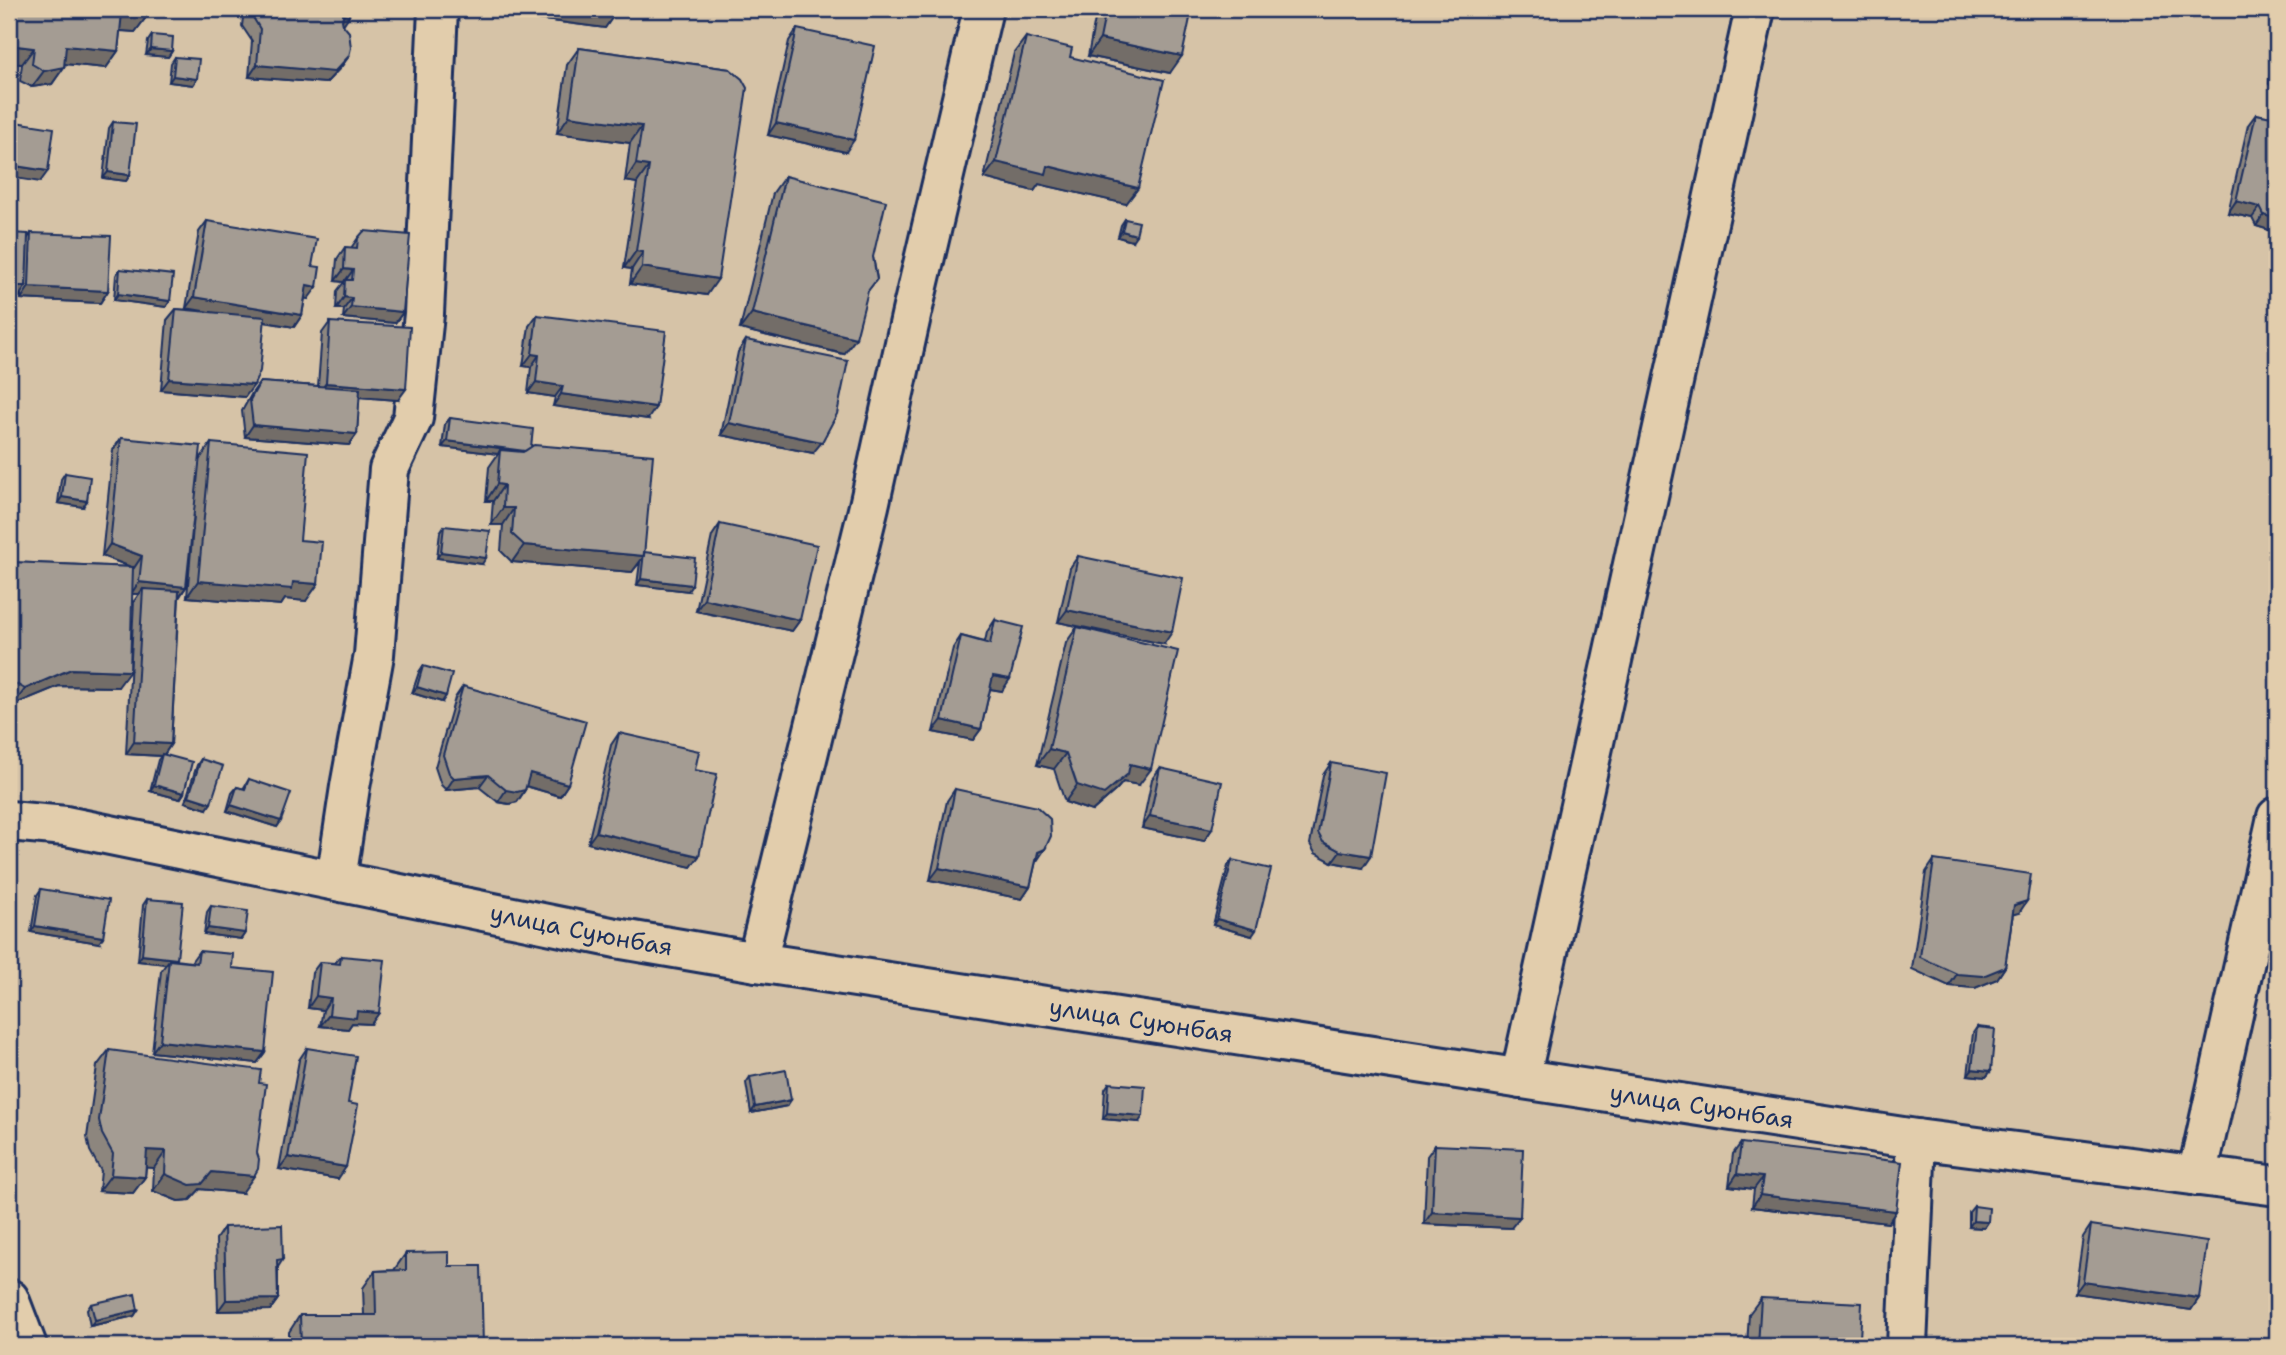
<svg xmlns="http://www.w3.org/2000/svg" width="2286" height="1355" viewBox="0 0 2286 1355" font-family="'Shantell Sans',sans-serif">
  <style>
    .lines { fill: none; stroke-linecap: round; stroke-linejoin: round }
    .street-casing { stroke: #1b2f5e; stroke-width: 44 }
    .secondary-casing { stroke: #1b2f5e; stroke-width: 44 }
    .street { stroke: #e2cdac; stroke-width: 38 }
    .secondary { stroke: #e2cdac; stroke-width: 38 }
    .wall { fill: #8d867e; stroke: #1b2f5e; stroke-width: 2 }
    .shaded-wall { fill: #736d67; stroke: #1b2f5e; stroke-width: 2 }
    .building { fill: #a49c93; stroke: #1b2f5e; stroke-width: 2 }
    .labels { text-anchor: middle; stroke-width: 6; stroke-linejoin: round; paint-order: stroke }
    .street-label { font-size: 24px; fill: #1b2f5e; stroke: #e2cdac }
  </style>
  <rect width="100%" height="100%" fill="#d6c3a7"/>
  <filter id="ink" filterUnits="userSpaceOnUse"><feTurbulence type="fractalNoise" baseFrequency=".0143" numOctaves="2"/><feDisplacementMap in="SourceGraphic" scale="14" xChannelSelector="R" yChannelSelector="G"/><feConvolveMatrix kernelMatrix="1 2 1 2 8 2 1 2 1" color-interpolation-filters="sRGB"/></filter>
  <g filter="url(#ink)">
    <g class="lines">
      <g class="street-casing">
        <path id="street" d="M336,880l14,-93 24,-132 15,-186 24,-51 11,-104 14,-305
          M757,962l112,-456 42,-190 72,-307
          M1520,1079l235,-1070
          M2197,1176l80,-359
          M9,1299l18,47
          M1907,1346l9,-207"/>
      </g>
      <g class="secondary-casing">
        <g id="secondary">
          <path id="s1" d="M9,821l57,5 550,112 141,24 1159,177 361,47"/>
        </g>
      </g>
      <use href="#street" class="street"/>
      <use href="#secondary" class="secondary"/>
    </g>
    <path class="wall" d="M9,9l138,7 -12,16 -15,-1 -2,20 -12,17 -42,-4v3l-12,17 -20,3 -12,-6 2,-17 -13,-1z
      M244,9h106l-7,16 6,31 -8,11 -15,16 -77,-6 3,-36 -10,-15z
      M504,9h113l-12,19 -99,-13z
      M1077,9h115l-22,64 -82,-17 7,-37 -19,-4z
      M797,29l49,123 -78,-17 21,-94z
      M152,35l20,16 -4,6 -22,-2 2,-14z
      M1026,37l112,151 -12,16 -87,-20 -5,7 -50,-13 30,-125z
      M579,48l151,21 -23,226 -77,-11 2,-15 -8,-1 13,-85 -12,-2 5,-38 -73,-10 10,-68z
      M175,57l22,22 -4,6 -24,-3 2,-19z
      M2277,66v26l-8,-8 1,-9z
      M2256,114l21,4v113l-1,1 -20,-6 -4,-8 -24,-5 20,-88z
      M113,122l17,53 -4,6 -23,-3 6,-50z
      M785,176l88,81 4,22 -10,13 -23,62 -104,-25 33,-136z
      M1125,219l7,22 -14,-4 3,-12z
      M207,221l105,45 -4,33 -3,-1 -3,17 -8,12 -30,-5 -19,75 -84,-7 6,-70 9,-11 24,2 -14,-3 13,-76z
      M9,233l19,5 3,-5 77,58 -8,12 -79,-4v-5l-3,4h-9z
      M358,238l45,74 -8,11 -52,-5 1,-9h-8l1,-18 7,-9 -9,-1 2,-22 8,-12 6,1z
      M120,269l50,32 -4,6 -52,-7 2,-25z
      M537,315l111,104 -95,-13 2,-9 -27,-4 3,-26 -8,-1 6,-40z
      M330,322l68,78 -39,-3 -2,37 -8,11 -104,-8 -3,-26 10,-18 8,-11 58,4 4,-53z
      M746,340l67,113 -92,-18 17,-83z
      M450,418l81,29 113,105 44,39 -51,-6 3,-23 -8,10 -120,-10 -11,-11 2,-26h-12l2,-24h-7l3,-34 9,-13 -56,-7 3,-23z
      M121,438l79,21 11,-16 89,97 6,61 -21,-2 -4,6 -94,-8 7,-82 -8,72 -7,11 -8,146 -7,11 20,38 -4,6 -30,-8 8,-31 3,-4 -35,-2 8,-153 5,-7h-7l-14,93 -59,-1 -46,19 -4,-2v-141l122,5 -29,-11 11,-106z
      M65,473l18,34 -25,-4 3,-24z
      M720,524l80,96 -8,11 -96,-20 16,-75z
      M444,526l38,38 -45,-6 3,-26z
      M1078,556l86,88 -106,-22 12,-54z
      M995,620l7,71 -12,-2 -9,40 -8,11 -40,-8 20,-84 8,-12 24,6 2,-10z
      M1077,627l62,158 -16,-3 -7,8 -24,21 -27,-9 -11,-33 -17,-4 29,-122z
      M423,666l19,36 -30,-9 7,-21z
      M463,686l105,98 -8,12 -34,-10 -1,4 -8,12 -8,2 -11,-2 -19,-15 -33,3 -5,-5 -6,-18 20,-69z
      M619,733l76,37 4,86 -8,11 -103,-24 23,-98z
      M201,759l6,50 -22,-7 12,-37z
      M1331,763l32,105 -31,-6 -17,-9 -5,-9 13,-69z
      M1160,768l52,61 -8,12 -62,-13 10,-49z
      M249,779l32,42 -4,6 -50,-16 5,-18 5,-6 6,2z
      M955,789l81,72 -6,26 -8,12 -92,-19 17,-79z
      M1232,860l20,76 -39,-11 15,-59z
      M1934,860l85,53 -6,1 -8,53 -8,12 -22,9 -26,-2 -37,-17 14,-97z
      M41,889l58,54 -68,-11 6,-37z
      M147,899l30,60 -1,1 15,2 8,-11 33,17 33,84 -8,11 -105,-11 9,-81 5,-7 -28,-3 5,-56z
      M211,906l34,27 -4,6 -37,-5 3,-22z
      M341,956l30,68 -19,-1 -4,6 -28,-3 3,-16 -15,-2 4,-35 8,-11 15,1z
      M1977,1027l14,44 -5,6 -18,-2 5,-42z
      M307,1048l41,55 -10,76 -59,-10 20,-109z
      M109,1050l133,143 -42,-4 -10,11 -12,1 -25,-10 1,-23 -8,-1 -1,10 -12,16 -34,-2 2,-20 -11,-20 -3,-14 10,-71z
      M750,1077l37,29 -36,7 -5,-30z
      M1109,1083l30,39 -36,-3 2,-30z
      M1741,1143l155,68 -8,12 -136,-16 2,-18 -25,-3 4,-32z
      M1435,1145l76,83 -87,-4 3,-68z
      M1974,1206l14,16 -4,6 -15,-1v-15z
      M2091,1225l108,73 -8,12 -116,-17 8,-56z
      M224,1227l59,32 -5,8v32l-8,11 -52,1 -2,-72z
      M406,1253l43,13 34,80h-194v-14l11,-17h64l-1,-27 12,-17 19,-1z
      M1761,1298l99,41 7,7h-120l2,-32z
      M91,1304l47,6 -4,6 -44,10 -3,-16z"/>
    <path class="shaded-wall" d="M511,9h87l19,2 -12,17 -99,-13z
      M1080,9h22l-7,10 -19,-4z
      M122,13l25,3 -12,16 -25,-2z
      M343,15l6,1 -8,12z
      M1100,39l82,17 -12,17 -82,-17z
      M9,45l25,3 -12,16 -13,-1z
      M66,46l52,5 -12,17 -52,-5z
      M151,49l21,2 -4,6 -22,-2z
      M349,56l-8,11 -15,16 -77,-6 8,-12z
      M64,67l-12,17 -20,3 12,-16z
      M173,76l24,3 -4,6 -24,-3z
      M569,116l73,10 -12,17 -73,-10z
      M776,123l78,17 -8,12 -78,-17z
      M996,162l52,4 90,22 -12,16 -87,-20 -5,7 -50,-13z
      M636,164l13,2 -12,17 -12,-2z
      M9,165l39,6 -8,11 -31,-5z
      M108,172l22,3 -4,6 -23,-3z
      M2236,201l24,6 -8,11 -24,-5z
      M2264,215l13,4 -1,13 -20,-6z
      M1122,231l14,4 -4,6 -14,-4z
      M636,251l7,1 -11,17 -8,-1z
      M642,267l76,12 -11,16 -77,-11z
      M344,269l9,1 -8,11v-1l-1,2 -9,-1z
      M307,285l10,2 -9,12 -9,-2z
      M9,286h17l-8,12h-9z
      M29,287l79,4 -8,12 -79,-4z
      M118,294l52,7 -4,6 -52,-7z
      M194,297l108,18 -8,12 -108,-19z
      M344,297l8,1 -8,11h-8z
      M351,307l52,5 -8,11 -52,-5z
      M752,313l104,25 -12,16 -104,-25z
      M532,354l7,1 -8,12 -8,-1z
      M169,379l85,6 -9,12 -84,-7z
      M536,382l27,4 -8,11 -27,-4z
      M326,383l80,6 -8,11 -80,-6z
      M561,394l95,13 -8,12 -95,-13z
      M729,423l93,19 -9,11 -92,-18z
      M253,425l104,9 -8,11 -104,-8z
      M447,441l83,11 -4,6 -26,-8 -2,4 -56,-7z
      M497,484l7,1 -11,16h-7z
      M62,497l25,4 -4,6 -25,-4z
      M503,508h11l-11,17h-12z
      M110,544l32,12 -8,12 -32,-12z
      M524,545l120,11 -12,16 -120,-10z
      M441,552l45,6 -4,6 -45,-6z
      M641,579l51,6 -4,6 -51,-6z
      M198,581l95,1 25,2 -12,17 -21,-2 -4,6 -94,-8z
      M139,582l47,5 -8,11 -35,-9 -4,5h-8z
      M704,599l96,21 -8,11 -96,-20z
      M1067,610l105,22 -8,12 -106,-22z
      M71,669l59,2 -12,16 -59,-1 -46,19 12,-16z
      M993,676l17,3 -8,12 -17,-3z
      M417,687l29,9 -4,6 -30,-9z
      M942,720l39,9 -8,11 -40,-8z
      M134,742l37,2 -8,12 -37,-2z
      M1049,749l17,4 -12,16 -17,-4z
      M1130,764l21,5 -12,16 -16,-3 -7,8 -24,21 -27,-9 12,-17z
      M530,773l38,11 -8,12 -38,-11z
      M488,775l-9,12 -33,3 8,-12z
      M154,785l30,8 -4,6 -30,-8z
      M506,790h19l-8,12 -8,2 -11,-2z
      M189,796l22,7 -4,6 -22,-7z
      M231,805l50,16 -4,6 -50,-16z
      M1150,816l62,13 -8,12 -62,-13z
      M596,832l103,24 -8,11 -103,-24z
      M1045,849l-8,12 1,-9z
      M1340,851l31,5 -8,12 -31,-6z
      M939,868l91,19 -8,12 -92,-19z
      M2027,901l-8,12 -13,3 8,-11z
      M1217,919l39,11 -4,6 -39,-11z
      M35,926l68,11 -4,6 -68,-11z
      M208,928l37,5 -4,6 -37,-5z
      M142,955l35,4 -4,6 -4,-5 -3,4 -28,-3z
      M2005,967l-8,12 -22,9 -26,-2 8,-12z
      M316,996l15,2 -8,12 -15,-2z
      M357,1011l22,2 -8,11 -19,-1 -4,6 -28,-3 9,-11z
      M160,1041l105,11 -8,11 -105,-11z
      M1972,1069l19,2 -5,6 -18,-2z
      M791,1100l-4,6 -36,7 4,-6z
      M1107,1113l36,3 -4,6 -36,-3z
      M147,1150l19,1 -12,17 -19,-1z
      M288,1157l58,10 -8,12 -59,-10z
      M212,1172l42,4 -12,17 -42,-4 -10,11 -12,1 -25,-10 12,-17z
      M1737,1174l26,3 -9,12 -25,-3z
      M111,1175l34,2 -12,16 -34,-2z
      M1760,1195l136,16 -8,12 -136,-16z
      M1432,1212l88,5 -9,11 -87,-4z
      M1973,1221l15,1 -4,6 -15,-1z
      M2083,1282l116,16 -8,12 -116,-17z
      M278,1299l-8,11 -52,1 8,-11z
      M138,1310l-4,6 -44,10 5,-6z"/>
    <path class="building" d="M9,9h139l-1,7 -25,-3 -4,38 -52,-5 -2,21 -20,4 -12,-7 2,-16 -25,-3z
      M251,9h99l-1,7 -6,-1 -1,5 1,5 6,7 2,16 -2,8 -15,16 -77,-7 3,-36 -9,-15z
      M598,9h19v2z
      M1106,9h86l-10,47 -82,-17z
      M797,29l78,17 -21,94 -78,-17z
      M152,35l21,2 -1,14 -21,-2z
      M1026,37l46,11 -2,9 94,23 -26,108 -90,-22 -2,8 -50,-12z
      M579,48l151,21 12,10 5,9 -29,191 -76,-12 1,-15 -7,-1 13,-85 -13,-2 6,-38 -73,-10z
      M175,57l24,2 -2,20 -24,-3z
      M2277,66v15l-3,-3v-9z
      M2256,114l21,4v101l-13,-4 -4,-8 -24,-6z
      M9,121l45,7 -6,43 -39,-6z
      M113,122l23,2 -6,51 -22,-3z
      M785,176l101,25 -13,56 4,22 -9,12 -12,47 -104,-25z
      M1125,219l14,3 -3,13 -14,-4z
      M207,221l110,18 -5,27 8,1 -3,20 -10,-2 -5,30 -108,-18z
      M364,231l46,4 -7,77 -52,-5 1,-9 -8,-1 1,-17h7l1,-10 -9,-1 1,-22 12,1 1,-10z
      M9,233l19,1 -2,52h-17z
      M31,233l80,3 -3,55 -79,-4z
      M120,269l53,6 -3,26 -52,-7z
      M176,309l89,8 -5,54 -6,14 -85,-6z
      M537,315l129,16 -10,76 -95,-13 2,-8 -27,-4 3,-27 -7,-1z
      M330,322l80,5 -4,62 -80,-6z
      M746,340l102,21 -11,53 -15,28 -93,-19z
      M260,382l100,7 -3,45 -104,-9 -3,-25z
      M450,418l83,11 -2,18 -6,4 -78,-10z
      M121,438l80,8 -15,141 -47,-5 3,-26 -32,-12z
      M211,443l97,9 -8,88 22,2 -4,42 -25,-2 -1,7 -94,-8z
      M534,445l119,10 -9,101 -120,-11 -12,-11 2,-26h-11l1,-23 -7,-1 3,-34 23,2z
      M65,473l25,4 -3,24 -25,-4z
      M720,524l97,21 -17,75 -96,-21z
      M444,526l46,5 -4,27 -45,-6z
      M644,552l51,6 -3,27 -51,-6z
      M1078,556l105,22 -11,54 -105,-22z
      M9,562l124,5 -3,104 -59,-2 -46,20 -16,-9z
      M143,589l36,2 -8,153 -37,-2z
      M995,620l28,7 -13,52 -17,-3 -12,53 -39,-9 19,-84 29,8z
      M1077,627l101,24 -27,118 -21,-5 -2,10 -24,20 -27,-9 -11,-32 -17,-4z
      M423,666l29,8 -6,22 -29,-9z
      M463,686l123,35 -18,63 -38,-11 -5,17 -8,2 -11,-2 -18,-15 -34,3 -5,-5 -6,-18z
      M619,733l80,18 -4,19 22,4 -18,82 -103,-24z
      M162,754l30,8 -8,31 -30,-8z
      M201,759l22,7 -12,37 -22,-7z
      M1331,763l55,10 -15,83 -31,-5 -17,-9 -5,-9z
      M1160,768l62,14 -10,47 -62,-13z
      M249,779l42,14 -10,28 -50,-16 6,-18 8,2z
      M955,789l82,18 13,12 1,17 -6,13 -7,3 -8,35 -91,-19z
      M1232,860l39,9 -15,61 -39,-11z
      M1934,860l97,14 -4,27 -13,4 -9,62 -22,9 -26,-2 -37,-17z
      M41,889l68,11 -6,37 -68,-11z
      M147,899l36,3 -6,57 -35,-4z
      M211,906l37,5 -3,22 -37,-5z
      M199,951l34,3 -1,14 41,4 -8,80 -105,-11 9,-81 28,3z
      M341,956l44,4 -6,53 -22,-2 -1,7 -27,-3 2,-17 -15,-2 4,-34 20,2z
      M1977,1027l18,2 -4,42 -19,-2z
      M307,1048l49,8 -8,47 10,2 -12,62 -58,-10z
      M109,1050l152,20 -2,13 7,1 -9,69 2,6 -1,10 -4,7 -42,-4 -10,12 -12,1 -25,-11 1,-23 -19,-1 -2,27 -34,-2 2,-21 -11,-20 -3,-14z
      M786,1070l5,30 -36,7 -5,-30z
      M1109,1083l36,3 -2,30 -36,-3z
      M1741,1143l161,19 -6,49 -136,-16 3,-18 -26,-3z
      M1435,1145l88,4 -3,68 -88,-5z
      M1974,1206l15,2 -1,14 -15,-1z
      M282,1225l1,34 -6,1 1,39 -52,1 -2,-73z
      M2091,1225l116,17 -8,56 -116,-16z
      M449,1252v14h32l2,80h-182l-1,-31h76l-1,-44 31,-1v-17z
      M135,1294l3,16 -43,10 -4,-16z
      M1761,1298l101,5 -2,36 7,2v5h-109z"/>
  </g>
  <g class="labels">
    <g class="street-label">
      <text dy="8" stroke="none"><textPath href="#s1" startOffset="583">улица Суюнбая</textPath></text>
      <text dy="8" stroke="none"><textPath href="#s1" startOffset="1150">улица Суюнбая</textPath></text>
      <text dy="8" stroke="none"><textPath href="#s1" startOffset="1717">улица Суюнбая</textPath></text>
    </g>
  </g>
  <rect width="2286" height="1355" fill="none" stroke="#e2cdac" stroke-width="35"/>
  <rect x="18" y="18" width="2251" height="1320" fill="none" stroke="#1b2f5e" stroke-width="2.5" filter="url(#ink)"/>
</svg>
